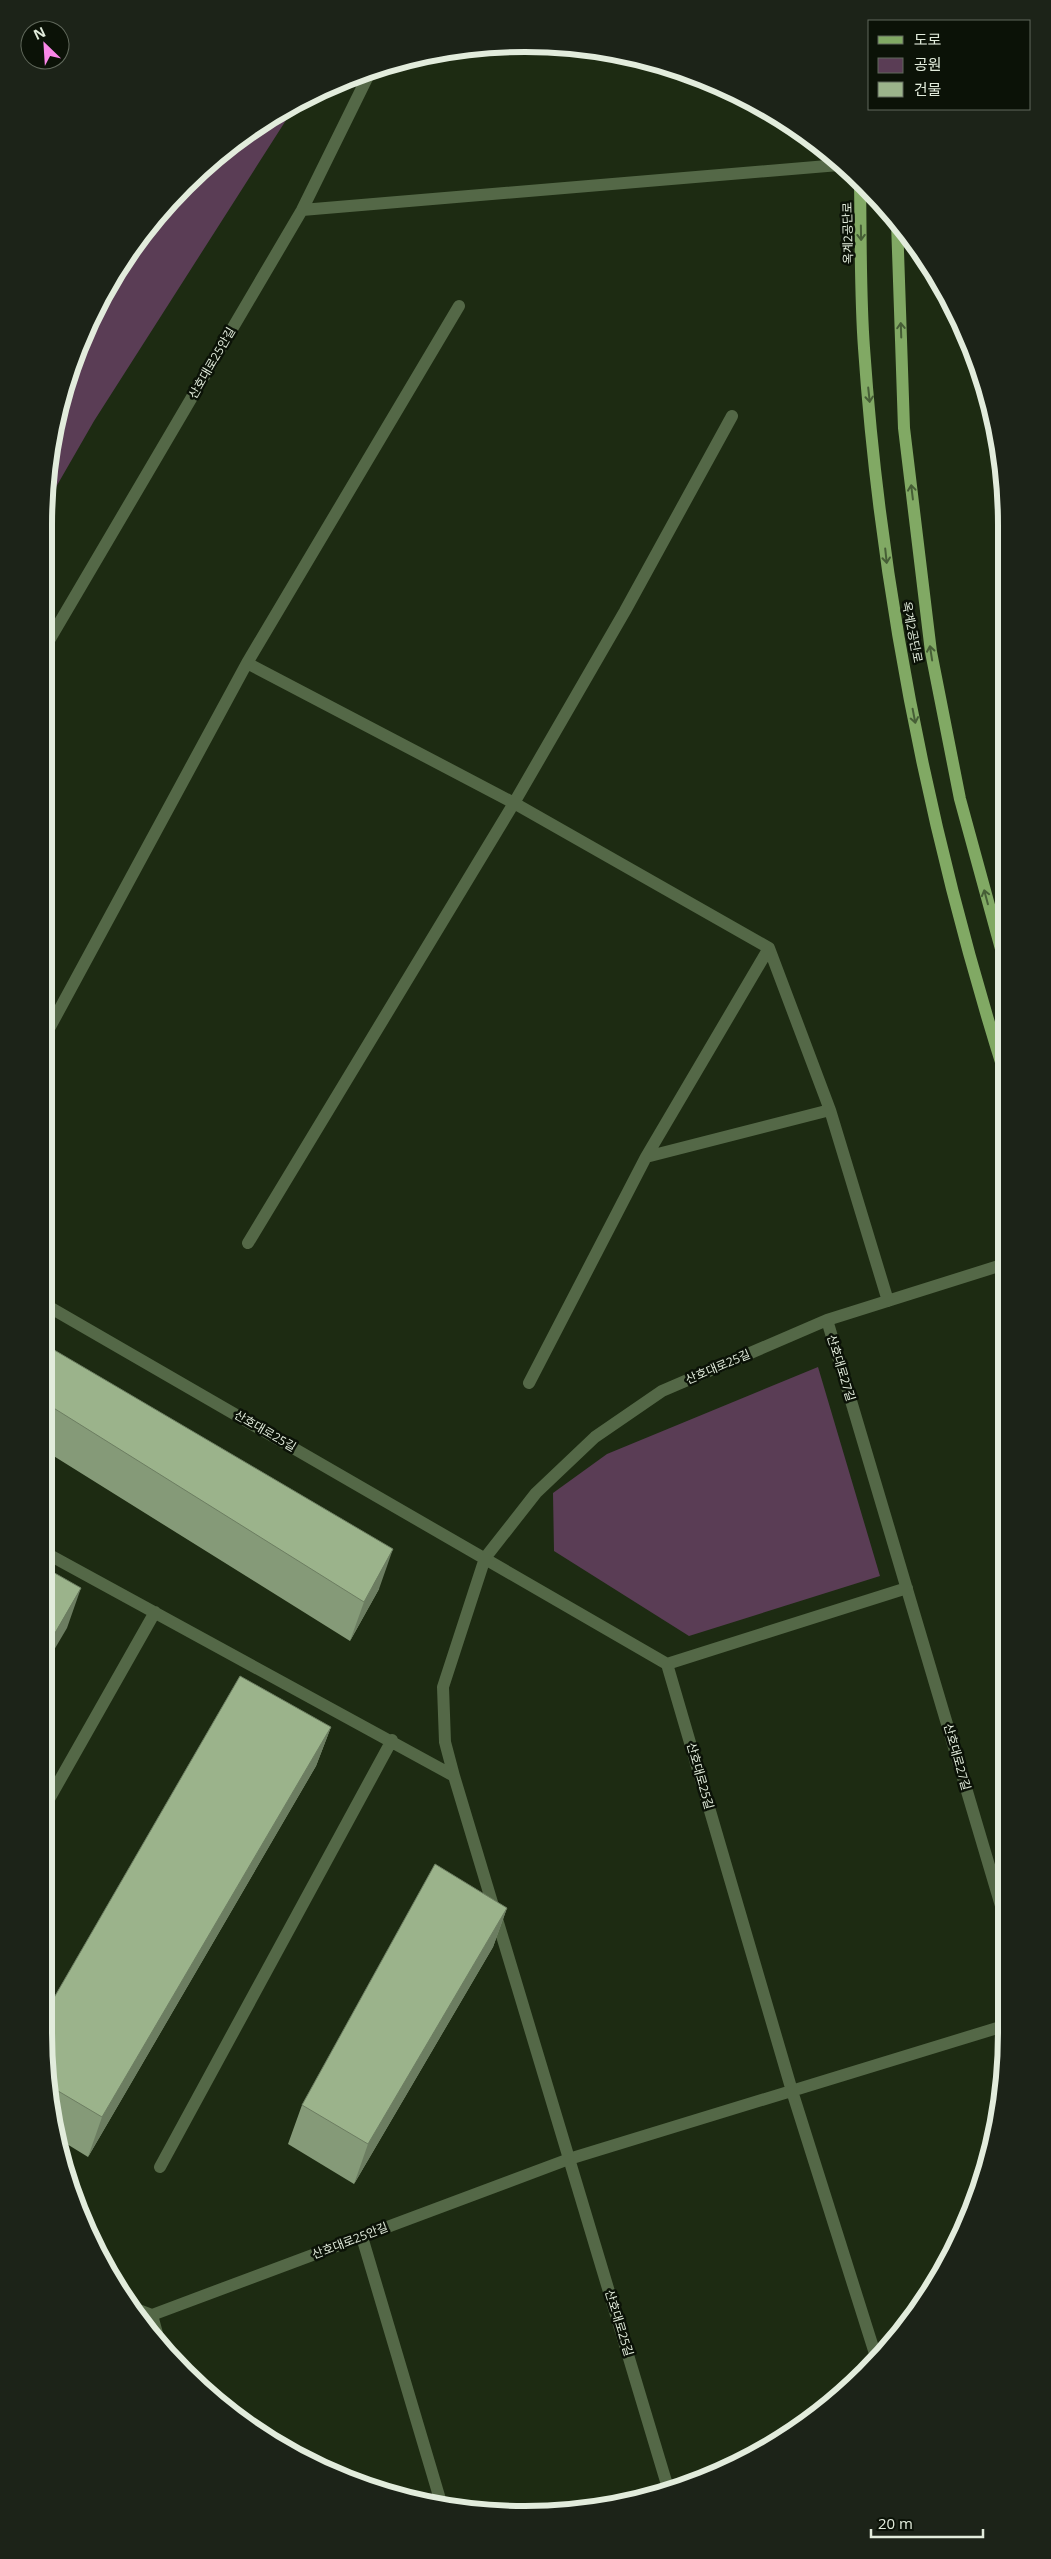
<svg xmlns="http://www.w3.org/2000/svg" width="1051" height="2559" viewBox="0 0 1051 2559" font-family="'Open Sans','Noto Sans KR',sans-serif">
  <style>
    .green { fill: #5a3d55 }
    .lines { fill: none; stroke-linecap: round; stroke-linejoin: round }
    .minor { stroke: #546847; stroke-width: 12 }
    .primary { stroke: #81a964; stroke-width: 12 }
    .wall { fill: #859a78 }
    .shaded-wall { fill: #6c7d61 }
    .building { fill: #9bb38b; stroke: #6c7d61 }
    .oneway { stroke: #465e36 }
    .labels { text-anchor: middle; stroke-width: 5; stroke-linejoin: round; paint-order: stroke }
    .street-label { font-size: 12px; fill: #e2ecdc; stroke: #0b1207 }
    .rim { fill: none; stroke: #e2ecdc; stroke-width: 6 }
  </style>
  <rect width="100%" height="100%" fill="#1d2b12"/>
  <path class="green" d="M297,103l-203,318 -46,80 21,-130 39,-86 55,-77 69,-65z
    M818,1367l62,209 -191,60 -135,-85 -1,-58 54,-39z"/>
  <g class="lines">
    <path class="minor" d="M302,210l537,-45
      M44,649l258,-439 68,-138
      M247,663l212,-357
      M44,1038l203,-375 267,140 255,145 61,162 58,191
      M646,1157l123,-209
      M248,1243l266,-440 111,-192 107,-195
      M44,1304l623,360 125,427 85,269
      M827,1320l180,606
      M529,1383l117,-226 184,-47
      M44,1552l410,224
      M667,1664l240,-76
      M44,1808l111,-196
      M160,2167l232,-427
      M362,2237l80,269
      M131,2307l21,8 417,-156 438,-134
      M152,2315l9,33
      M668,2488l-214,-712 -9,-34 -2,-55 42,-129 51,-65 59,-56 67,-46 165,-71 178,-56"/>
    <path class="primary" d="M860,184c1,54 0,110 4,164 17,247 67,492 141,727
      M897,222l7,206 27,224 29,147 44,161"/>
  </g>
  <path class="wall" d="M44,1344l335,245 -29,52 -306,-191z
    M331,1727l-15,39 -228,391 -26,-16 -18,-107z
    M507,1908l-14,39 -139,237 -66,-40 14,-39z"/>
  <path class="shaded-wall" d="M393,1549l-14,40 -29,52 14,-39z
    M81,1588l-14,40 -23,39v-15z
    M331,1727l-15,39 -228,391 14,-40z
    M507,1908l-14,39 -139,237 14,-40z"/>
  <path class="building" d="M44,1344l349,205 -29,53 -320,-200z
    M44,1567l37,21 -37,64z
    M240,1676l91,51 -229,390 -49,-29 -9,-54v-19z
    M435,1864l72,44 -139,236 -66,-39z"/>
  <defs><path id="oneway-shaft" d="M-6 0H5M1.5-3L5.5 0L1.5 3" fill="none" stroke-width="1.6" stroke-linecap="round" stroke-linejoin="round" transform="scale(1.25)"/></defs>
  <g class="oneway">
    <use href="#oneway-shaft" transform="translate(861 233) rotate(89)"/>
    <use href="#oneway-shaft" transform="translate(901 330) rotate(-92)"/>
    <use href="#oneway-shaft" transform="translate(869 395) rotate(84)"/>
    <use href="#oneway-shaft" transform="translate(912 492) rotate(-97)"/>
    <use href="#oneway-shaft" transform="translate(886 556) rotate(84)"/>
    <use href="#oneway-shaft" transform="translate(931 653) rotate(-99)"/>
    <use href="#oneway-shaft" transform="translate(914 716) rotate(79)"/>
    <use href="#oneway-shaft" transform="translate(986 897) rotate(-105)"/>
  </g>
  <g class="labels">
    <g class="street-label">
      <text transform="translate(848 233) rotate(-91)" y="4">옥계2공단로</text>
      <text transform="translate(212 363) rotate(-60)" y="4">산호대로25안길</text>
      <text transform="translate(912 632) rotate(79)" y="4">옥계2공단로</text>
      <text transform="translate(718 1367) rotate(-23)" y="4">산호대로25길</text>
      <text transform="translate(841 1368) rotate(73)" y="4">산호대로27길</text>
      <text transform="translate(265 1431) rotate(30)" y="4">산호대로25길</text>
      <text transform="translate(957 1757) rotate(74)" y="4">산호대로27길</text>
      <text transform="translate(700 1776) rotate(74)" y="4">산호대로25길</text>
      <text transform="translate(350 2241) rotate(-21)" y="4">산호대로25안길</text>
      <text transform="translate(619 2323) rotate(73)" y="4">산호대로25길</text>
    </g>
  </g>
  <path d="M0 0H1051V2559H0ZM525 52H525A473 473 0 0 1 998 525V2033A473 473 0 0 1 525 2506H525A473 473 0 0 1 52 2033V525A473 473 0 0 1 525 52Z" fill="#1c2318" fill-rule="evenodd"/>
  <path class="rim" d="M525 52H525A473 473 0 0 1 998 525V2033A473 473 0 0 1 525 2506H525A473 473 0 0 1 52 2033V525A473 473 0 0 1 525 52Z"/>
  <rect x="868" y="20" width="162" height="90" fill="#0b1207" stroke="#61695c"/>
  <rect x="878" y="36" width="25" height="8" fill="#81a964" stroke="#61695c"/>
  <text x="914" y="45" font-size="15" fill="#e2ecdc">도로</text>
  <rect x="878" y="58" width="25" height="15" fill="#5a3d55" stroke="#61695c"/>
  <text x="914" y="70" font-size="15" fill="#e2ecdc">공원</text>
  <rect x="878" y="82" width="25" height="15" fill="#9bb38b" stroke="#61695c"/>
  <text x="914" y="95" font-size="15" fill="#e2ecdc">건물</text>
  <g transform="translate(45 45) rotate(335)"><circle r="24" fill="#0b1207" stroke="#61695c"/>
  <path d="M0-4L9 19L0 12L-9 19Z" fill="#fa87e8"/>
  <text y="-8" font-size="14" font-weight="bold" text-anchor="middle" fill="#e2ecdc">N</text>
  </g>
  <path d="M871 2529v8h112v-8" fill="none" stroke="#e2ecdc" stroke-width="2.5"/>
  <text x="878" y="2529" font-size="15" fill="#e2ecdc" stroke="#0b1207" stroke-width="4" paint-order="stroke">20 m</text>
</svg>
